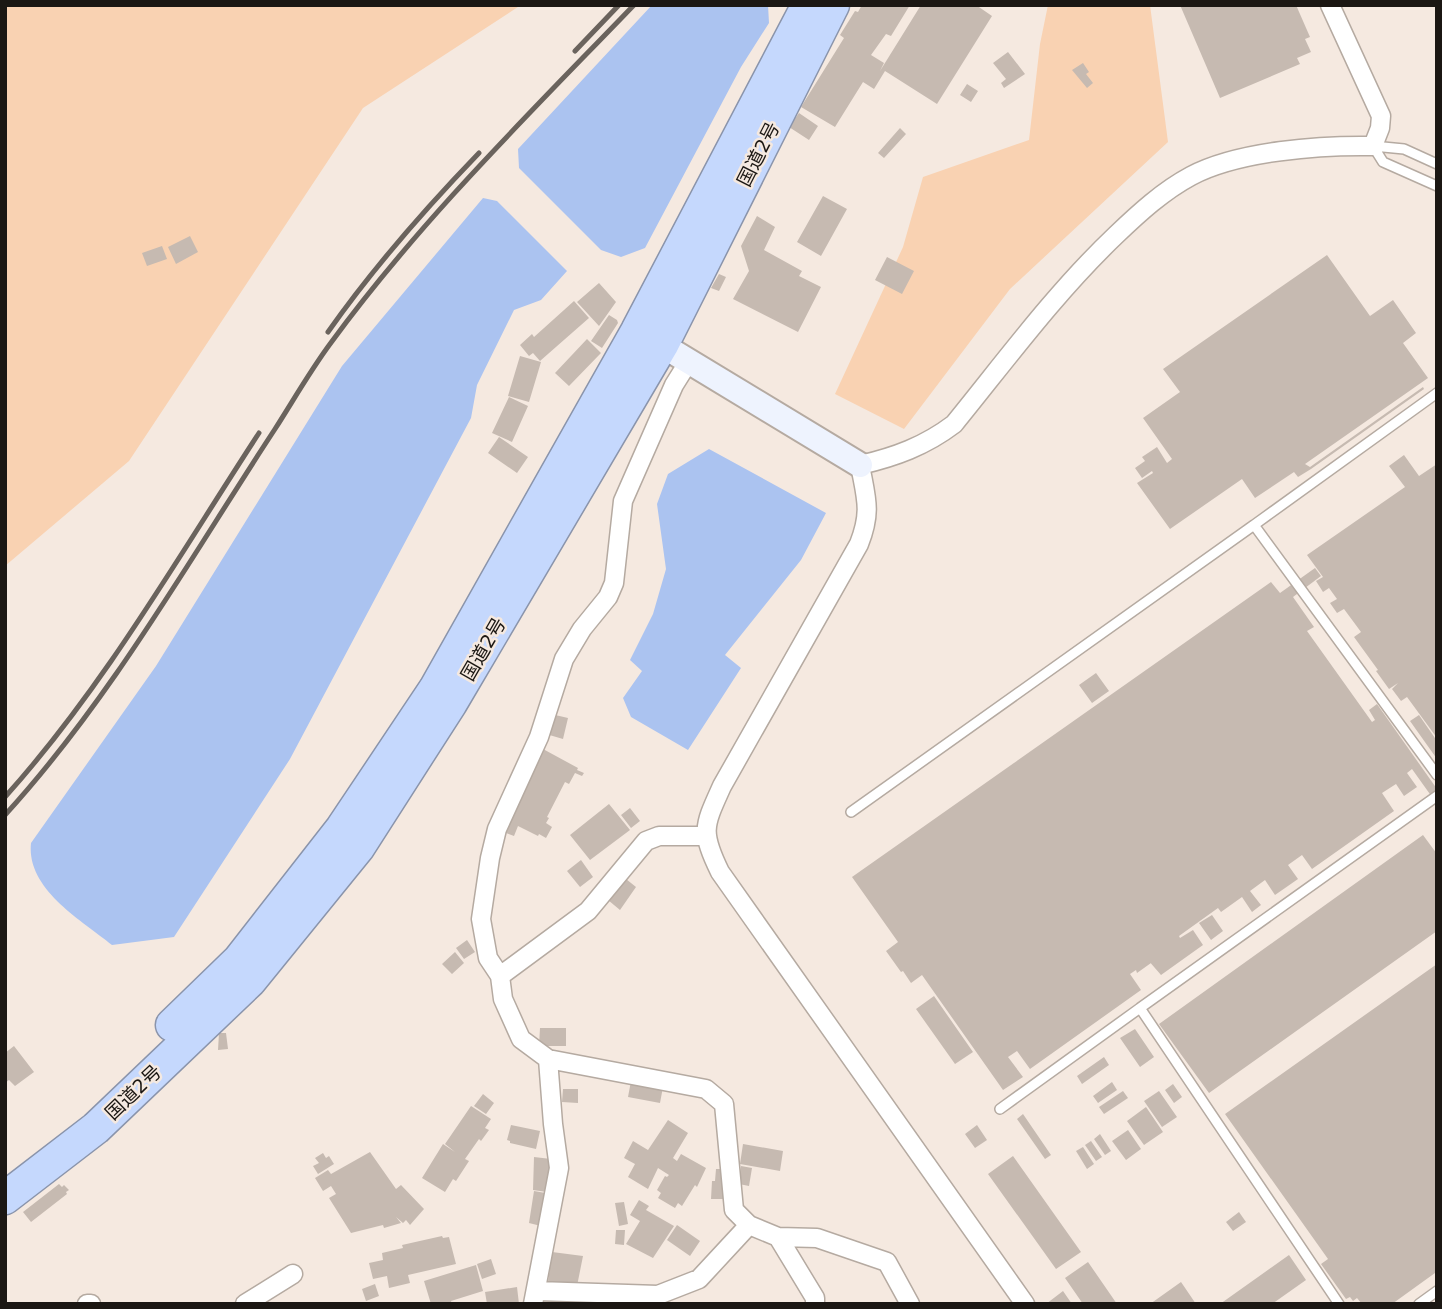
<svg xmlns="http://www.w3.org/2000/svg" width="1442" height="1309" viewBox="0 0 1442 1309" font-family="'DejaVu Sans','Noto Sans JP',sans-serif">
  <style>
    .green { fill: #f9d2b2 }
    .water { fill: #abc3f0 }
    .building { fill: #c6bab1 }
    .lines { fill: none; stroke-linecap: round; stroke-linejoin: round }
    .lane-casing { stroke: #b5aaa1; stroke-width: 12 }
    .street-casing { stroke: #b5aaa1; stroke-width: 21 }
    .secondary-casing { stroke: #b5aaa1; stroke-width: 28 }
    .highway-casing { stroke: #8a94ab; stroke-width: 35 }
    .lane { stroke: #fff; stroke-width: 9 }
    .street { stroke: #fff; stroke-width: 18 }
    .secondary { stroke: #eef3fe; stroke-width: 24 }
    .highway { stroke: #c5d8fd; stroke-width: 32 }
    .rail { stroke: #6a635d; stroke-width: 5 }
    .labels { text-anchor: middle; stroke-width: 5; stroke-linejoin: round; paint-order: stroke }
    .street-label { font-size: 19px; fill: #1b1713; stroke: #f5e9e0 }
  </style>
  <rect width="100%" height="100%" fill="#f5e9e0"/>
  <path class="green" d="M5,5h516l-158,103 -234,353 -124,105z
    M1048,5h102l18,137 -158,147 -106,140 -69,-35 68,-147 20,-70 106,-37 11,-96z"/>
  <path class="water" d="M652,5h116l1,18 -28,44 -96,181 -24,9 -20,-7 -82,-82 -1,-19z
    M483,198l14,3 70,70 -26,29 -27,10 -37,75 -6,33 -181,341 -116,178 -62,8c-31,-25 -86,-56 -81,-102l125,-177 186,-300z
    M709,449l117,64 -25,47 -76,95 16,13 -53,82 -57,-33 -8,-19 19,-27 -12,-11 23,-46 13,-45 -9,-65 11,-30z"/>
  <path class="building" d="M862,5h48l-19,31 -5,-2 -15,21 13,8 -4,8 41,-66h55l16,11 -55,88 -52,-33 -11,18 -11,-7 -28,45 -34,-20 43,-69 -4,-3 15,-24 3,1z
    M1180,5h116l14,32 -5,2 6,13 -14,6 3,6 -80,34z
    M1008,52l17,22 -21,14 -3,-5 5,-4 -13,-16z
    M1083,63l6,9 -3,2 7,9 -6,5 -15,-18z
    M967,84l11,7 -7,11 -11,-7z
    M799,113l19,13 -9,14 -20,-13z
    M900,128l6,6 -22,24 -6,-5z
    M823,196l24,13 -26,47 -24,-14z
    M757,216l18,11 -11,23 38,21 -3,5 22,11 -23,45 -65,-33 16,-28 -8,-25z
    M190,236l8,16 -22,12 -8,-17z
    M162,246l5,13 -20,7 -5,-13z
    M1327,255l43,61 23,-16 23,33 -13,10 25,35 -123,86 5,3 113,-80 1,2 -113,80 -13,8 -4,-5 -39,26 -13,-19 -72,50 -33,-46 16,-10 -1,-2 -10,7 -7,-10 10,-7 -3,-4 15,-10 10,16 5,-4 -29,-41 37,-26 -17,-23z
    M887,257l27,14 -12,23 -27,-14z
    M719,274l7,3 -7,14 -8,-3z
    M599,283l17,19 -17,24 -22,-24z
    M574,301l15,17 -49,43 -7,-8 -4,3 -9,-11 12,-11 2,3z
    M609,315l8,5 1,3 -16,25 -11,-7z
    M587,339l14,14 -32,33 -14,-13z
    M520,356l21,6 -12,40 -21,-6z
    M509,397l19,9 -16,36 -20,-9z
    M499,437l29,20 -11,16 -29,-20z
    M1404,455l15,21 18,-12v274l-30,-41 -6,4 -9,-12 6,-6 -9,6 -13,-18 2,-1 -24,-33 7,-5 -17,-23 -7,4 -7,-10 7,-4 -8,-11 -6,4 -7,-11 7,-4 -16,-22 98,-68 -16,-21z
    M1315,568l6,8 -28,21 21,30 -7,4 65,91 3,-2 -6,-10 8,-6 60,85v15l-25,-35 -5,4 10,14 -13,9 -8,-12 -14,9 12,18 -82,58 -10,-14 -14,10 10,14 -23,16 -10,-15 -15,11 11,14 -9,7 -10,-15 -21,15 -3,-4 -39,28 1,2 13,-8 10,15 -42,30 -13,-15 3,3 -14,10 -1,-3 -6,4 11,16 -111,79 -13,-18 -9,6 15,20 -20,13 -81,-115 -11,8 -8,-12 -2,1 -15,-21 12,-9 -46,-65 419,-295 9,11z
    M1096,673l13,18 -17,12 -13,-18z
    M551,714l17,4 -5,21 -17,-5z
    M1419,715l18,26v18l-27,-38z
    M543,749l35,19 -1,2 7,3 -2,3 -7,-3 -6,11 -4,-2 -18,35 2,1 -3,5 6,4 -6,11 -7,-4 -1,2 -20,-10 -4,10 -8,-3 14,-31 -4,-1z
    M609,804l21,26 -40,30 -20,-25z
    M630,808l10,13 -9,7 -10,-13z
    M1423,835l14,19v77l-228,162 -50,-69z
    M581,860l12,17 -13,10 -13,-16z
    M626,879l10,8 -16,23 -12,-10z
    M1212,915l11,16 -12,9 -12,-17z
    M467,940l8,12 -11,7 -8,-11z
    M455,952l9,11 -12,11 -10,-10z
    M1437,964v311l-2,-2 -43,31h-30l-5,-6 -4,3 -3,-4 -4,2 -25,-35 7,-5 -103,-145z
    M934,996l39,56 -18,12 -39,-55z
    M540,1028h26v18h-27z
    M1135,1029l19,28 -14,10 -20,-29z
    M219,1033h7l2,16 -10,1z
    M14,1046l20,26 -19,14 -6,-6 -4,3v-30z
    M1104,1057l5,8 -27,19 -5,-8z
    M631,1081l32,6 -3,16 -32,-6z
    M1112,1082l5,8 -19,13 -5,-7z
    M1173,1084l9,13 -8,6 -9,-13z
    M563,1089h15v14l-16,-1z
    M1123,1091l5,7 -24,16 -5,-7z
    M1159,1091l18,26 -15,10 -18,-26z
    M483,1094l11,9 -8,11 -12,-8z
    M471,1106l20,13 -6,9 4,2 -8,11 -2,-2 -14,20 4,2 -13,20 -3,-2 -8,13 -23,-14 21,-34 12,8 -10,-8z
    M1146,1107l17,25 -19,13 -17,-24z
    M1023,1114l28,41 -6,4 -28,-40z
    M668,1120l20,13 -15,25 4,3 4,-7 25,14 -9,19 -2,-2 -13,21 -4,-3 -3,5 -17,-10 3,-5 -4,-3 8,-14 2,1 2,-2 -11,-7 -10,21 -20,-12 7,-13 -11,-6 9,-17 15,9z
    M511,1125l29,6 -4,18 -26,-6v-2l-3,-1z
    M977,1125l10,15 -12,8 -10,-14z
    M1128,1130l13,19 -15,11 -14,-19z
    M1100,1134l11,17 -6,4 -11,-16z
    M1091,1141l11,16 -6,4 -11,-16z
    M743,1144l40,7 -3,20 -40,-7z
    M1083,1147l11,17 -7,5 -11,-18z
    M370,1152l26,37 5,-4 23,24 -14,16 -4,-5 -3,3 -7,-6 5,6 -17,5 -1,-3 -32,8 -22,-35 7,-4 -5,-8 -8,5 -8,-13 13,-8 3,4z
    M323,1153l3,5 3,-2 5,8 -16,10 -5,-8 6,-3 -4,-5z
    M1013,1156l68,96 -25,17 -68,-95z
    M534,1157l17,2 -4,33 -14,-2z
    M741,1166l11,2 -3,18 -10,-2z
    M716,1169h11l-2,30h-14l1,-18h3z
    M59,1184l3,3 2,-2 5,5 -3,2 1,2 -36,28 -8,-10z
    M534,1191l17,3 -6,33 -16,-4z
    M639,1200l10,6 -3,4 28,16 -21,32 -27,-14 14,-23 -10,-6z
    M624,1202l4,22 -9,2 -4,-23z
    M1239,1212l7,10 -13,9 -7,-9z
    M677,1225l23,16 -10,15 -23,-16z
    M616,1230h9l-1,15 -9,-1z
    M442,1236l1,2 6,-1 7,27 -48,11 2,8 -21,5 -2,-12 -14,3 -4,-16 14,-3 -1,-7 21,-5 -1,-3z
    M552,1252l31,4 -6,30 -29,-4z
    M1289,1255l17,25 -34,24h-52z
    M491,1259l5,15 -14,5 -5,-15z
    M1088,1262l29,42h-34l-18,-26z
    M476,1265l7,26 -32,10 1,3h-21l-7,-23z
    M1181,1282l15,22h-46z
    M375,1284l4,12 -13,5 -4,-12z
    M517,1287l2,17h-32l-2,-12z
    M1063,1291l9,13h-26z"/>
  <g class="lines">
    <g class="lane-casing">
      <path id="lane" d="M1373,146l10,16 54,24
        M1373,146l31,3 33,15
        M1437,393l-183,132 183,250
        M851,812l403,-287
        M1000,1109l140,-101
        M1339,1304l-199,-296 297,-212
        M1419,1304l18,-13"/>
    </g>
    <g class="street-casing">
      <path id="street" d="M706,836h-47l-13,5 -58,70 -88,65 3,23 18,40 27,20 158,30 18,15 10,106 15,15 29,12 39,1 70,24 23,42
        M500,976l-12,-18 -7,-39 9,-61 7,-29 42,-92 25,-78 18,-30 26,-32 6,-14 9,-82 51,-116 15,-24
        M778,1237l37,61v6
        M537,1291l121,4 41,-16 50,-54
        M87,1304h4
        M245,1304l48,-30
        M533,1304l26,-136 -6,-44 -5,-65
        M1025,1304l-305,-432c-20,-41 -16,-46 2,-86l137,-242c13,-33 7,-46 1,-79 35,-8 65,-19 94,-41 52,-64 102,-132 162,-189 23,-22 47,-44 75,-59 47,-25 130,-31 182,-30l7,-18 1,-12 -51,-111"/>
    </g>
    <g class="secondary-casing">
      <path id="secondary" d="M647,336l213,129"/>
    </g>
    <g class="highway-casing">
      <path id="highway" d="M172,1025l67,-65 103,-132 93,-139 202,-358 171,-326
        M5,1198l91,-70 154,-147 108,-133 93,-145 211,-358 171,-340"/>
    </g>
    <use href="#lane" class="lane"/>
    <use href="#street" class="street"/>
    <use href="#secondary" class="secondary"/>
    <use href="#highway" class="highway"/>
    <path class="rail" d="M575,51l44,-46
      M328,332c45,-64 97,-123 151,-179
      M5,797c99,-110 173,-240 254,-364
      M5,815c106,-116 184,-255 270,-386 18,-28 35,-58 55,-85 89,-122 199,-230 304,-339"/>
  </g>
  <g class="labels">
    <g class="street-label">
      <text transform="translate(758 154) rotate(-63)" y="7">国道2号</text>
      <text transform="translate(483 649) rotate(-60)" y="7">国道2号</text>
      <text transform="translate(133 1092) rotate(-44)" y="7">国道2号</text>
    </g>
  </g>
  <rect width="1442" height="1309" fill="none" stroke="#1b1713" stroke-width="14"/>
</svg>
